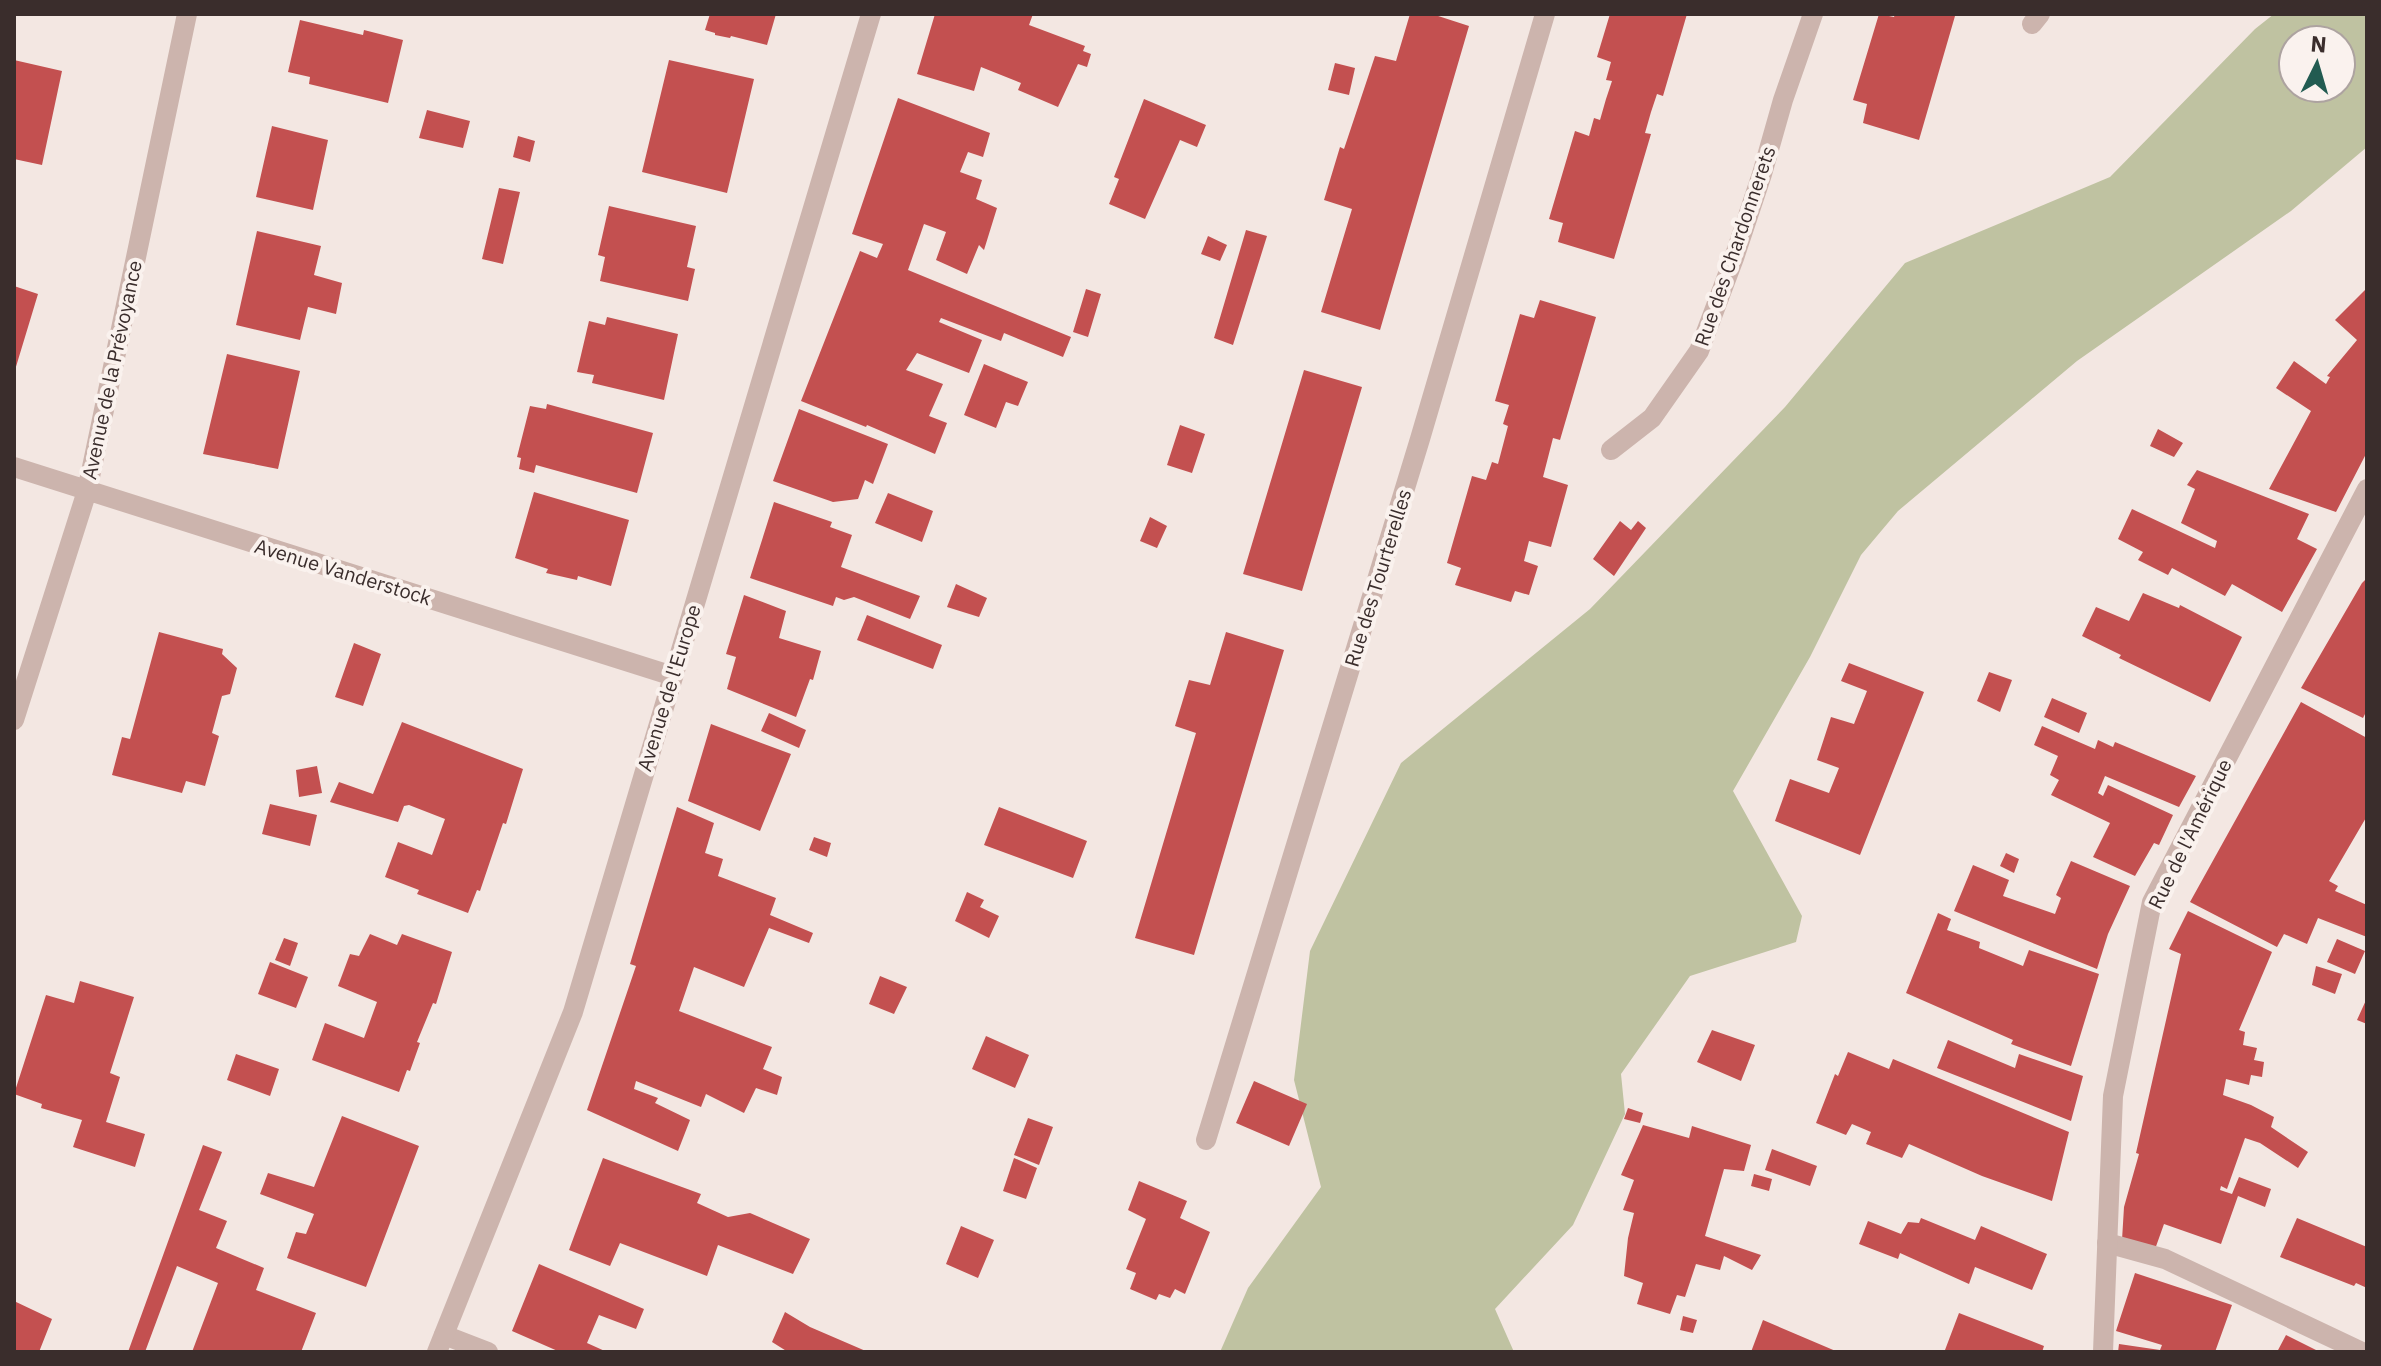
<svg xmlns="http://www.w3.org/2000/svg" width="2381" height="1366" viewBox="0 0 2381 1366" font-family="'IBM Plex Sans',sans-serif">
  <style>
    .green { fill: #bfc2a1; fill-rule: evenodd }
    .building { fill: #c35050 }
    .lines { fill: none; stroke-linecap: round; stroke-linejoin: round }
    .lane { stroke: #ccb4ad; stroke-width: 20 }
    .street { stroke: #ccb4ad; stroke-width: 20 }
    .labels { text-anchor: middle; stroke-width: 8; stroke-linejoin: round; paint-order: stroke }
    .street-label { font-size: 20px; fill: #3a2d2c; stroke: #faf2ee }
  </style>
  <rect width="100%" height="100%" fill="#f3e7e2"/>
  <path class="green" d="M2274,14h93v133l-76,64 -214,150 -179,150 -37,44 -51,102 -77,134 69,125 -6,26 -106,34 -69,98 4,40 -52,111 -78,84 19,43h-294l28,-64 73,-101 -27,-107 16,-129 91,-188 189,-154 195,-202 120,-144 205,-86 145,-148zM2293,40h48v48h-48z"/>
  <path class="building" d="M710,14h66l-9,31 -36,-9 -1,2 -15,-3v-2l-10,-3z
    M935,14h98l-4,11 56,21 -2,5 8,3 -4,13 -9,-3 -20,43 -40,-17 3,-7 -40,-16 -7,24 -57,-17z
    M1410,14h22l37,12 -89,304 -59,-18 31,-103 -28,-9 16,-53 4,2 31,-93 21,5z
    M1610,14h77l-24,82 -6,-2 -6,18 -6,21 6,1 -37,125 -56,-17 5,-19 -14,-4 26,-88 14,5 5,-18 6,2 6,-21 6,-18 -6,-1 5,-18 -14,-5z
    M1879,14l15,3 1,-3 60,2 -36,124 -56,-17 4,-19 -14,-4z
    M300,20l63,15 1,-5 39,10 -15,63 -79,-19 1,-7 -22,-5z
    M14,60l48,11 -20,94 -28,-6z
    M669,60l85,19 -27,114 -85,-21z
    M1335,63l20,5 -6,27 -21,-5z
    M898,98l92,35 -7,24 -15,-5 -8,20 22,8 -6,19 21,9 -13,42 -5,-5 -12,29 -31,-14 10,-28 -22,-8 -16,46 163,67 -8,20 -59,-24 -3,8 -60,-23 -2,4 43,18 -13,33 -52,-20 -11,17 37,14 -14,32 18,7 -12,31 -68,-29 -1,2 -65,-26 59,-150 17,7 6,-14 -31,-10z
    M1144,99l62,26 -9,22 -17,-7 -35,79 -36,-15 10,-25 -5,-2z
    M427,110l43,11 -7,27 -44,-10z
    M272,126l56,14 -15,70 -57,-13z
    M518,136l17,5 -5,21 -17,-5z
    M499,188l21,4 -17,72 -21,-5z
    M609,206l87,20 -9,41 8,2 -7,32 -88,-20 5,-24 -7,-2z
    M1246,230l21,6 -34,109 -19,-7z
    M257,231l64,15 -7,29 28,8 -6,31 -28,-7 -8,33 -64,-15z
    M1208,236l19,9 -7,16 -19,-7z
    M14,286l24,8 -23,76h-1z
    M2367,288v164l-31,60 -67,-23 42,-78 -35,-23 18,-27 32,23 4,-7 -3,-1 30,-36 -22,-20z
    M1086,289l15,5 -13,43 -15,-5z
    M1540,300l56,17 -36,123 -7,-2 -10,39 25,8 -17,62 -22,-6 -5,20 14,5 -9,29 -14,-4 -4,11 -56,-17 6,-17 -14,-5 25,-87 14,4 6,-18 6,2 10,-38 -5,-2 6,-19 -14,-4 25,-87 14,4z
    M607,317l71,17 -14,66 -72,-17 2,-8 -17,-3 12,-51 16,4z
    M227,354l73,17 -22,98 -75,-15z
    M984,364l44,18 -10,24 -12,-4 -10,26 -32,-13z
    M1304,370l58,17 -60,204 -59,-17z
    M547,404l106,29 -16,60 -101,-28 -2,8 -15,-4 2,-11 -4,-1 13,-51 16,3z
    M799,409l89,35 -15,40 -8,-4 -7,19 -25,3 -60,-21z
    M1180,425l25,9 -13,39 -25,-8z
    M2158,429l25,14 -9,14 -24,-11z
    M2197,470l112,44 -12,25 20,10 -35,63 -50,-28 -7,12 -53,-28 -4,7 -30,-15 5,-8 -25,-13 14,-30 83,39 2,-7 -36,-18 14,-34 -8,-4z
    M534,492l95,28 -18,66 -33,-10 -1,4 -31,-7 2,-4 -33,-11z
    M888,493l45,18 -11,31 -47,-19z
    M774,502l58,20 -2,5 22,8 -11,32 79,29 -10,23 -56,-22 -10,3 -8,-3 -3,9 -83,-28z
    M1150,517l17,9 -10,22 -17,-7z
    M1620,521l11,9 7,-9 8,7 -32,48 -21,-17z
    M2367,578v132l-4,8 -62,-30 61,-105z
    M956,584l31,14 -8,19 -32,-10z
    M2143,593l36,15 1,-3 62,32 -32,65 -91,-44 2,-3 -39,-19 14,-29 33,14z
    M744,595l42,16 -7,27 42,13 -8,29 -3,-1 -14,38 -69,-28 9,-32 -10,-3z
    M867,615l75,30 -9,24 -76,-29z
    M159,632l64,17 -1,5 15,14 -7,26 -8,2 -10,37 7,3 -14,50 -19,-5 -4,12 -70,-18 10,-38 8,2z
    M1226,632l58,18 -90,305 -59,-17 61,-205 -21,-7 14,-46 21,5z
    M354,643l27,11 -18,52 -28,-9z
    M1849,663l75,29 -64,163 -85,-34 15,-42 39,14 10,-25 -22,-8 14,-43 23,7 13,-33 -26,-10z
    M1989,672l23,8 -12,32 -23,-11z
    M2052,698l35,15 -8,20 -35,-16z
    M2301,702l66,36v78l-38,65 9,5 -3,5 32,14v32l-49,-19 -11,26 -23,-10 -7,13 -87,-45z
    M769,713l37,17 -7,18 -38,-17z
    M402,722l121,47 -17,55 -3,-1 -23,68 -3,-1 -9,23 -51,-19 2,-4 -34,-13 13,-35 34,13 13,-36 -36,-14 -5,1 -6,16 -68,-20 9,-20 34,12z
    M711,724l80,30 -31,77 -72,-30z
    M2042,726l53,23 3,-9 15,7 2,-5 81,34 -17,31 -74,-31 -7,17 5,3 5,-11 65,30 -14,30 -5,-2 -19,33 -42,-19 17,-34 -59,-28 8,-15 -9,-5 8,-19 -24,-11z
    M317,766l5,27 -23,4 -3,-27z
    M270,804l47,11 -7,31 -48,-12z
    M677,807l37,16 -9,30 18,6 -5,17 58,22 -6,17 43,18 -4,10 -40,-15 -25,59 -50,-20 -15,44 93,36 -9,22 19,8 -5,18 -21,-7 -12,25 -38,-19 -5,13 -65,-26 -2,8 24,9 -3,5 35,17 -12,31 -91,-41 49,-144 -6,-2z
    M999,807l88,34 -14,37 -89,-33z
    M814,837l17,6 -4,14 -18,-7z
    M2006,853l13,6 -5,14 -14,-7z
    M2071,861l59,25 -22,48 -11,35 -143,-58 19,-46 36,15 -6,16 52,18 6,-16 -5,-3z
    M967,892l17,8 -4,7 19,9 -10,22 -34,-17z
    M2188,911l84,41 -33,78 6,2 -2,13 14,3 -3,12 10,2 -2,15 -11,-2 -2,10 -23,-6 -3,16 28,10 23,12 -3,10 37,25 -10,16 -38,-25 -15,-5 -18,51 -6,-3 -1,4 12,4 7,-17 32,12 -6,18 -27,-11 -17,48 -57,-20 -10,28 -32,-12 2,-33 15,-53 -3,-1 45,-199 -12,-5z
    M1938,913l13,6 -4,11 33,12 -1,6 44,18 6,-16 70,24 -28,92 -60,-22 2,-4 -107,-47z
    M370,934l27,11 5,-11 50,18 -16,52 -3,-1 -16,39 3,1 -10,28 -3,-1 -8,22 -87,-32 13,-37 39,15 13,-36 -39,-16 12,-32 9,2z
    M284,938l14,5 -8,23 -15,-6z
    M2337,939l28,12 -10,23 -28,-12z
    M270,962l38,15 -12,31 -38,-14z
    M2316,966l26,8 -7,20 -23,-9z
    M880,976l27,11 -13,27 -25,-10z
    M80,981l54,16 -24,76 10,4 -14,45 39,12 -10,33 -62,-20 9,-27 -41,-12 1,-4 -28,-10 32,-99 28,8z
    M2367,998v26l-10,-4z
    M1712,1030l43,15 -14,36 -44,-19z
    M986,1036l43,19 -14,33 -43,-19z
    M1948,1040l67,28 4,-14 64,22 -12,45 -134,-53z
    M1848,1052l41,17 4,-10 176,73 -17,69 -70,-25 -73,-32 -7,14 -36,-14 5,-12 -19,-8 -6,11 -30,-12 19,-49 3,2z
    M236,1054l43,15 -9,27 -43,-16z
    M1254,1081l53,23 -18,42 -53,-23z
    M1628,1108l15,5 -3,10 -16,-4z
    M342,1116l77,30 -53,141 -79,-29 9,-26 10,2 8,-20 -54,-20 8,-21 46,14z
    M1028,1118l25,9 -14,38 -25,-10z
    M1643,1125l46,13 3,-12 59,19 -7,26 -20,-2 -19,67 56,19 -9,15 -28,-14 -4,14 -24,-6 -11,33 -8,-2 -7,19 -33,-10 6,-21 -19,-7 4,-38 6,-25 -11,-3 11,-30 -13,-5z
    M203,1145l19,7 -23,58 28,11 -11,27 48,20 -8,22 60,23 -15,39h-109l26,-69 -41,-17 -32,86h-17z
    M1772,1149l45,17 -7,20 -45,-16z
    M603,1158l98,36 -4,9 31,14 22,-4 60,26 -17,35 -75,-29 -11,31 -87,-33 -10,23 -41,-16z
    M1014,1158l23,10 -11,31 -23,-8z
    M1754,1174l18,5 -3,12 -18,-5z
    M1139,1181l48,20 -7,17 30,14 -25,62 -10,-5 -5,9 -11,-4 -3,6 -26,-11 6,-16 -10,-4 20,-50 -18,-9z
    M1921,1218l54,22 6,-14 66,28 -15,36 -57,-23 -6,17 -69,-31 -2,6 -39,-15 9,-23 33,13 7,-12 11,1z
    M2297,1218l70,29v41l-11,-5 -2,3 -74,-29z
    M961,1226l33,14 -16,38 -32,-14z
    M539,1264l105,45 -8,20 -37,-14 -12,28 20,9h-47l-48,-21z
    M2135,1273l97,32 -17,47h-97l1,-8 41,6 2,-5 -46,-14z
    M14,1301l38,18 -13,33h-25z
    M785,1312l25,15 58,25h-80l-16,-10z
    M1959,1313l85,33 -2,6 -97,-2z
    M1683,1316l14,4 -4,13 -13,-3z
    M1763,1320l75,32h-87z
    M2286,1335l34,17h-43z"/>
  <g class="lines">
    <path class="lane" d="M2107,1243l58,16 197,93
      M444,1335l44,17"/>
    <path class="street" d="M2032,24l8,-10
      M1611,450l41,-32 47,-67 35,-93 28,-84 21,-74 30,-86
      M14,467l659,209
      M14,720l73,-229 100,-477
      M1206,1140l214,-701 125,-425
      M437,1352l136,-340 298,-998
      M2103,1352l10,-256 39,-194 215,-413"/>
  </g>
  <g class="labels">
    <g class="street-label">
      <text transform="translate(1735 246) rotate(-71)" y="7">Rue des Chardonnerets</text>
      <text transform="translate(112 370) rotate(-78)" y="7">Avenue de la Prévoyance</text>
      <text transform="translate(343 572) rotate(17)" y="7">Avenue Vanderstock</text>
      <text transform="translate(1378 578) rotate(-73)" y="7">Rue des Tourterelles</text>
      <text transform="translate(669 688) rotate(-73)" y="7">Avenue de l'Europe</text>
      <text transform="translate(2190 834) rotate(-64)" y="7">Rue de l'Amérique</text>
    </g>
  </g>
  <rect width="2381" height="1366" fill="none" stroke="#3a2d2c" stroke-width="32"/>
  <g transform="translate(2317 64) rotate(5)"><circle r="38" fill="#faf2ee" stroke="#ada3a0" stroke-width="2"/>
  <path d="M0-6L14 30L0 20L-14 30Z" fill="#225b51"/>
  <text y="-12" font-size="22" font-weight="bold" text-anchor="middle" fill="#3a2d2c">N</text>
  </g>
</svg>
